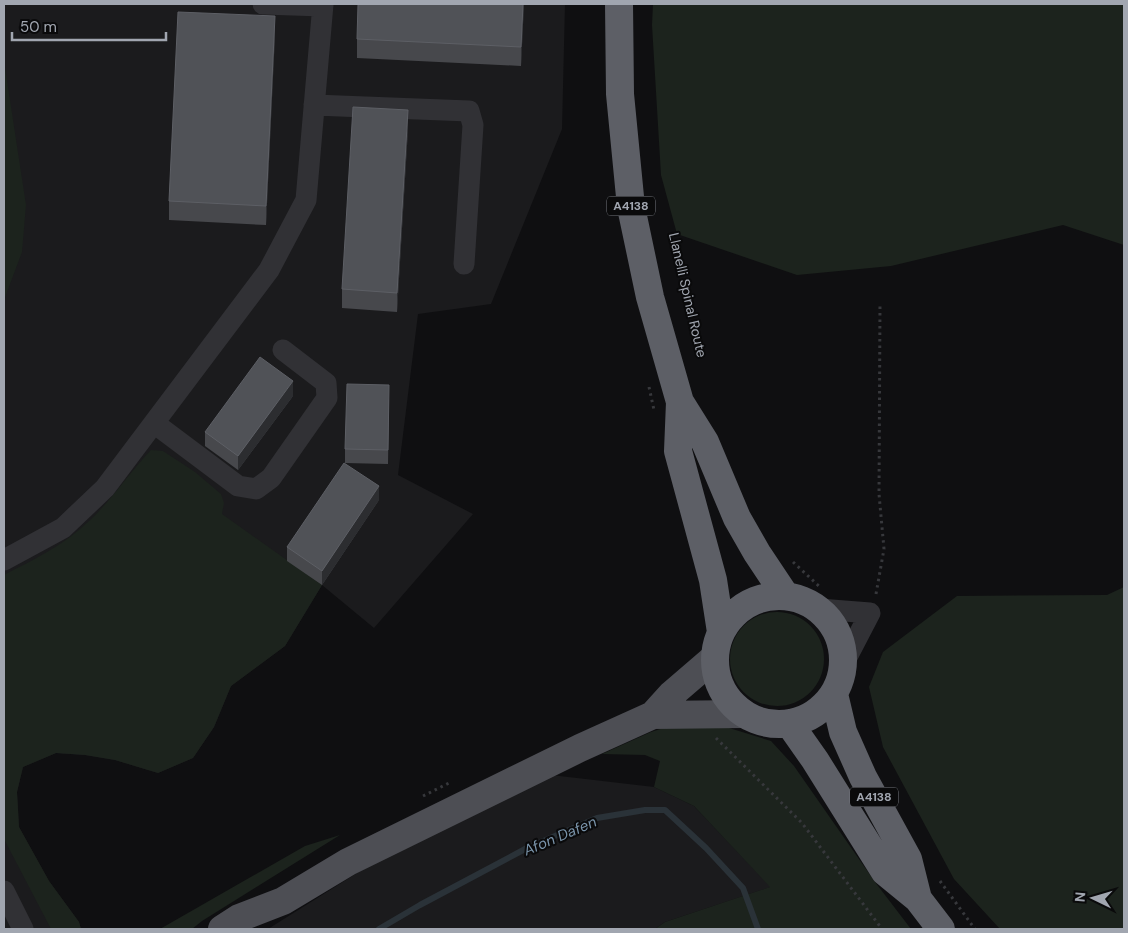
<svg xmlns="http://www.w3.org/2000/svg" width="1128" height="933" viewBox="0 0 1128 933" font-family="'DM Sans',sans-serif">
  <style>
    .built { fill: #1b1b1d }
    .green { fill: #1c231d }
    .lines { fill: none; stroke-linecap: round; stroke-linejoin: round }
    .stream { stroke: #2a3238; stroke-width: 6 }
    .path { stroke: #37383c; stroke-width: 3; stroke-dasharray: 2.5 4; stroke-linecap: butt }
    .minor { stroke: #313135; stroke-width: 21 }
    .major { stroke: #4d4e54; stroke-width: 28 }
    .highway { stroke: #5d5f66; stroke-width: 28 }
    .wall { fill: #47484c }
    .shaded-wall { fill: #2c2d30 }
    .building { fill: #505257; stroke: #5d5f65 }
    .labels { text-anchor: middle; stroke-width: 4; stroke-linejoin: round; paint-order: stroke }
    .shield { fill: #0a0a0b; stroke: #74777e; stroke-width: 1 }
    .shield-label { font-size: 12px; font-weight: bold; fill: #a1a6b0 }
    .street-label { font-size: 14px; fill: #a1a6b0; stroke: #0a0a0b }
    .water-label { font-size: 15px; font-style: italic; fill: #7a94aa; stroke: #0a0a0b }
  </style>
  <rect width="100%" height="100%" fill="#0f0f11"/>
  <path class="built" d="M4,4h561l-3,125 -71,175 -73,10 -20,161 75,39 -99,114 -52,-43 -37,61 -54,40 -17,41 -21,31 -35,15 -43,-13 -30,-5 -29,-2 -33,14 -6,25 2,35 30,54 30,41 2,7h-77z
    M551,775l103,12 40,19 77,81 -106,35 -10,7h-387l97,-61z"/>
  <path class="green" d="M653,4h471v241l-61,-20 -172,41 -94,9 -120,-41 -16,-59 -9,-150z
    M4,61l22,144 -4,47 -18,48z
    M151,450l12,1 32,21 26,22 3,9 -2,11 100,71 -37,61 -54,40 -17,41 -21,31 -35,15 -43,-13 -30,-5 -29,-2 -33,14 -6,25 2,35 30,54 30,41 2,7h-30l-47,-90v-264c29,-15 60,-30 84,-53 24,-22 41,-49 63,-72z
    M1124,587v342h-124l-46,-50 -71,-132 -14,-60 14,-35 74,-56 150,-1z
    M730 659a47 47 0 1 1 94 0a47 47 0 1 1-94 0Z
    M676,724l50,3 45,14 23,25 81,116 36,47h-256l10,-7 105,-35 -76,-81 -40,-19 6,-26 -15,-6 -43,-1 49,-22z
    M340,835l-138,86 -10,8h-32l145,-83z"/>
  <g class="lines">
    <path class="stream" d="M379,929l41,-24 107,-57 70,-30 48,-8h20l41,38 37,40 15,41"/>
    <path class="path" d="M649,387l5,23
      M793,562l28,26
      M876,594l8,-45 -5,-55 1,-191
      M716,738l86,85 80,106
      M423,796l28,-14
      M940,881l35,48"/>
    <path class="minor" d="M263,4l60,2
      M314,105l155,6 4,14 -9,139
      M154,423l84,63 18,3 15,-11 56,-80 -1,-15 -43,-33
      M4,560l59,-32 42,-40 164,-218 37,-70 17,-196
      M819,609l51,4 -26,50
      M4,891l19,38"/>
    <path class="major" d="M653,715l91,-1
      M222,929l17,-11 44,-17 65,-39 232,-114 73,-33 19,-21 43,-37"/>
    <path class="highway" d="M619,4l1,90 11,113 19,90 30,105 25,40 32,76 20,35 28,42
      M680,402l-2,49 35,129 8,52
      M715 660a64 64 0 1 1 128 0a64 64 0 1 1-128 0Z
      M834,694l9,38 20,45 45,82 10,40
      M789,723l26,37 70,112 33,27 23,30"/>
  </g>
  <path class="wall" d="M524,4l-3,62 -164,-8v-19z
    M275,35l-9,190 -97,-5v-19z
    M408,129l-11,183 -55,-4v-19z
    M293,396l-55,74 -33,-24v-14z
    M389,399l-1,65 -43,-1v-14z
    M379,500l-57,85 -35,-24v-14z"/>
  <path class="shaded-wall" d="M523,4h1l-3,62v-19z
    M275,16v19l-9,190v-19z
    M408,110v19l-11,183v-19z
    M293,381v15l-55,74v-14z
    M379,486v14l-57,85v-14z"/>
  <path class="building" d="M358,4h165l-2,43 -164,-8z
    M178,12l97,4 -9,190 -97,-5z
    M353,107l55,3 -11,183 -55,-4z
    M260,357l33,24 -55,75 -33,-24z
    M347,384l42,1 -1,65 -43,-1z
    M344,463l35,23 -57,85 -35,-24z"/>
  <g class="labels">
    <g class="shield">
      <rect x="607" y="196.5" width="48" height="19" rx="4"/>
      <rect x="850" y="787.5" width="48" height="19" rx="4"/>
    </g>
    <g class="shield-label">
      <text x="631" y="210">A4138</text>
      <text x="874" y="801">A4138</text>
    </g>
    <g class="street-label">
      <text transform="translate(688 295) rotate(77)" y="5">Llanelli Spinal Route</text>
    </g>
    <g class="water-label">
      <text transform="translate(560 836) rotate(-23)" y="5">Afon Dafen</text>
    </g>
  </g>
  <rect width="1128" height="933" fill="none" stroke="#a1a6b0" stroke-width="10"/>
  <g transform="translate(1093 898) rotate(275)" stroke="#0a0a0b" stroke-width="4" paint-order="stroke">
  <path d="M0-4L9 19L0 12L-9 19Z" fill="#a1a6b0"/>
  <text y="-8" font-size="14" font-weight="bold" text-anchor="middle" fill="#a1a6b0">N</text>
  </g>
  <path d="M12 32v8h154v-8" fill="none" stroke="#a1a6b0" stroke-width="2.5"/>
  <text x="20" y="32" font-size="15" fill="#a1a6b0" stroke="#0a0a0b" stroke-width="4" paint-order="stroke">50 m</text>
</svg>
